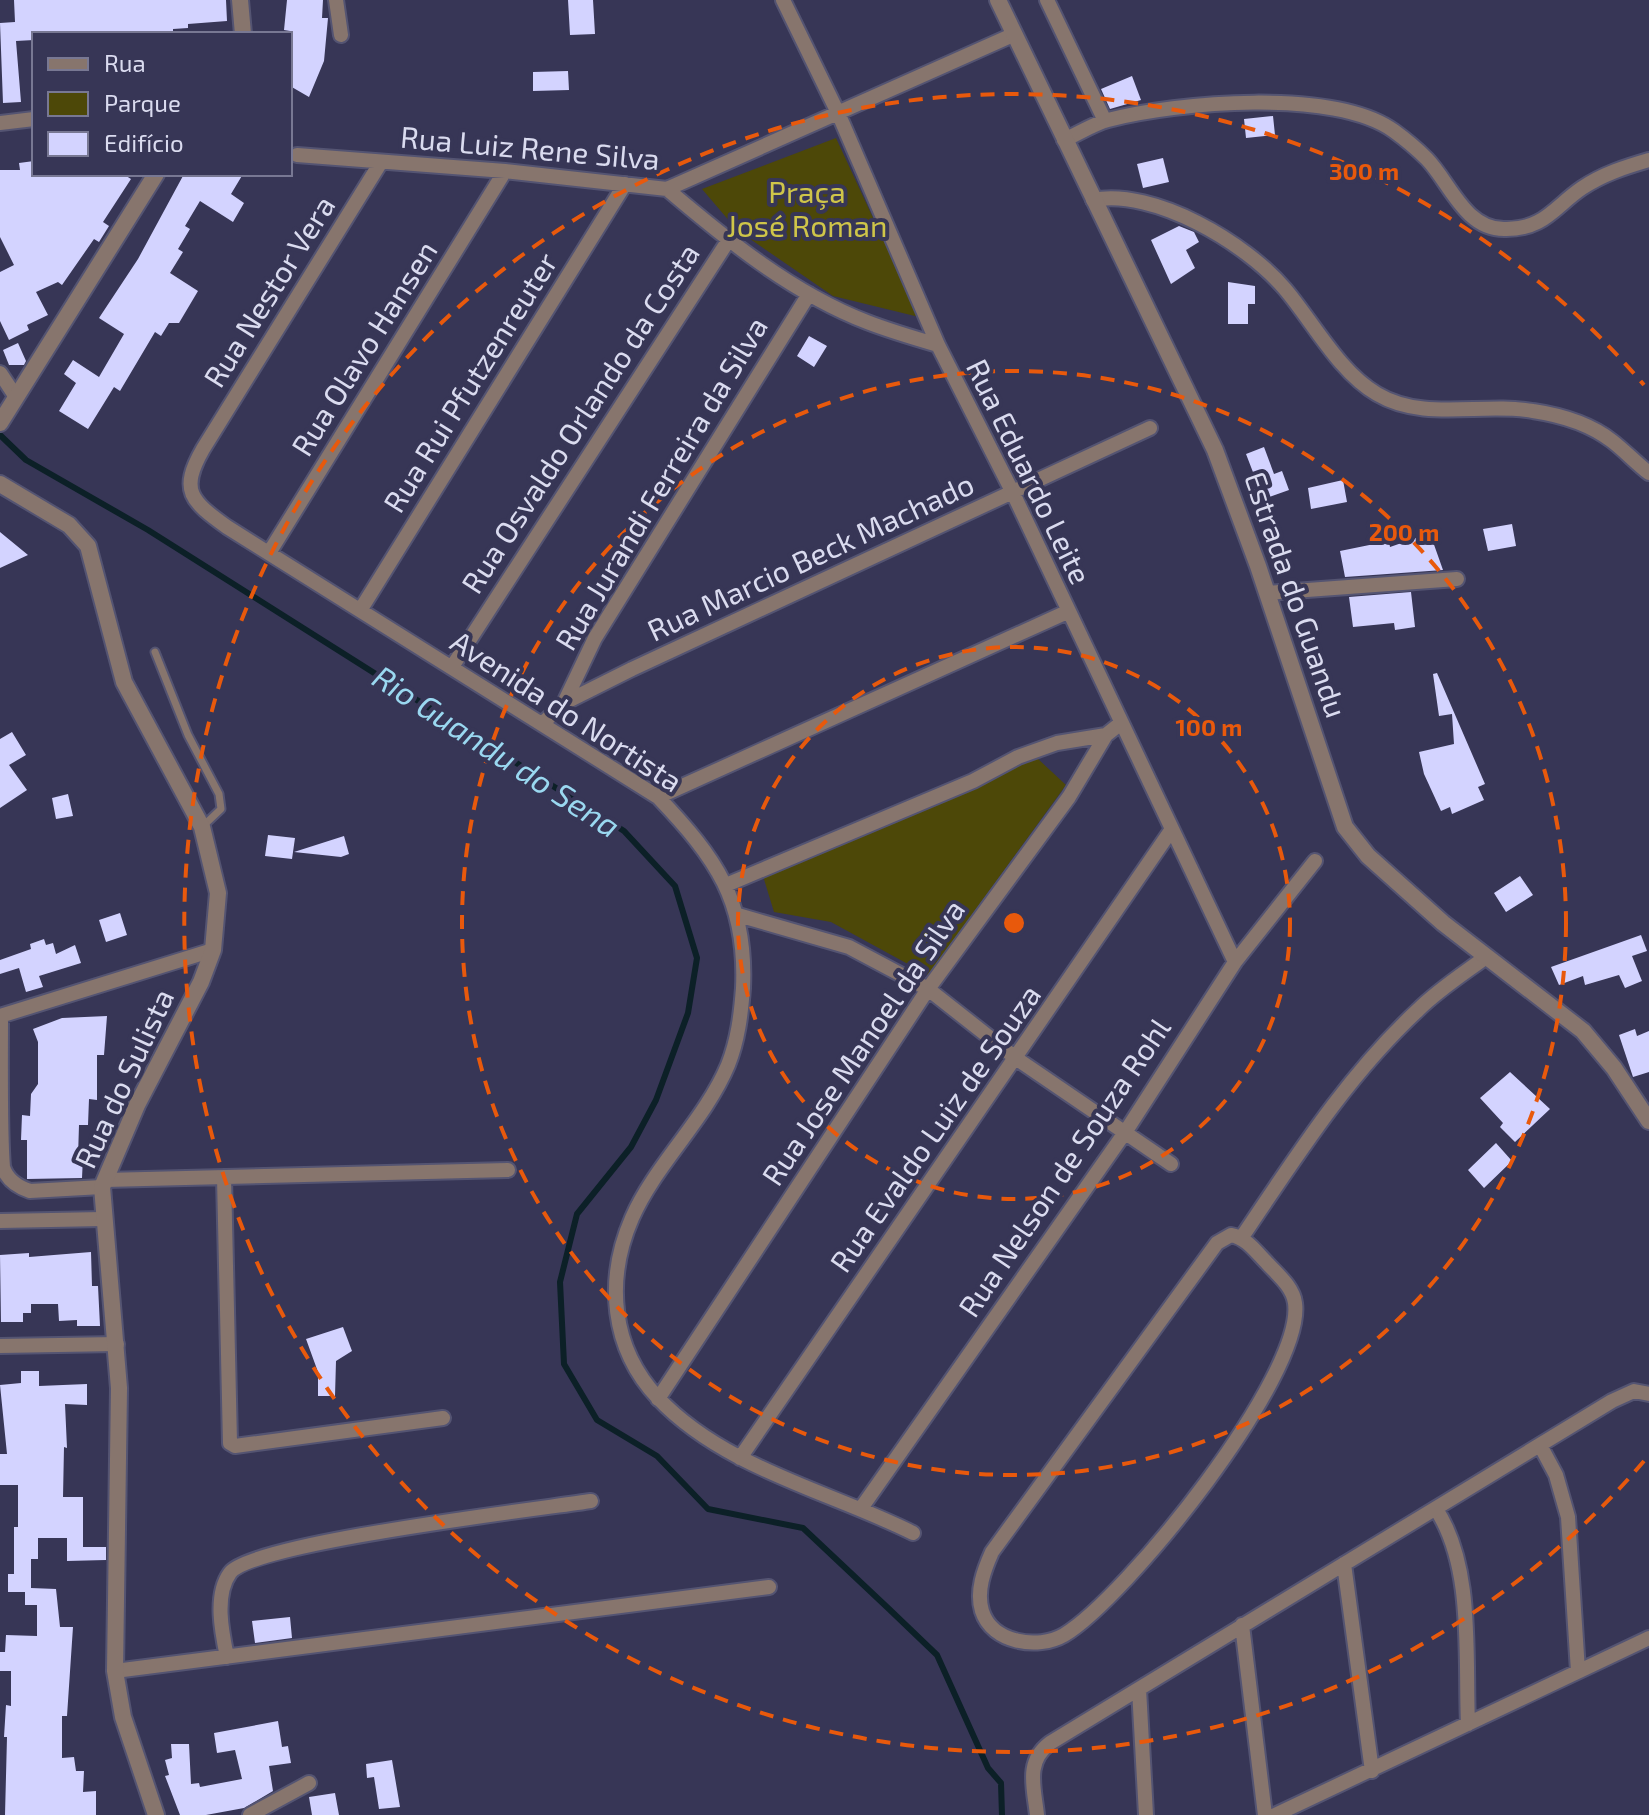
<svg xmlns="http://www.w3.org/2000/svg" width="1649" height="1815" viewBox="0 0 1649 1815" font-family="'Exo 2',sans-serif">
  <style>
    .green { fill: #4d4808 }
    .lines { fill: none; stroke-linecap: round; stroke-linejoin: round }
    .stream { stroke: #0c2027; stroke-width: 6 }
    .building { fill: #d3d3ff }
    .service-casing { stroke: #545472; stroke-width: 11 }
    .minor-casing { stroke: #545472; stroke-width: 18 }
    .tertiary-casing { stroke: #545472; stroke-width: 20 }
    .service { stroke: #87756d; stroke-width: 7 }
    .minor { stroke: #87756d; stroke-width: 14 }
    .tertiary { stroke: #87756d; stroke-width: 16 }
    .ring { fill: none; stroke: #e8590c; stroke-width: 4; stroke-dasharray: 14 10 }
    .labels { text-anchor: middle; stroke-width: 8; stroke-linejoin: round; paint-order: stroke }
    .street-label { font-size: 30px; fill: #dadbef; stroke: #373656 }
    .park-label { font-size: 30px; fill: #cfc549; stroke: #373656 }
    .water-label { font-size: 32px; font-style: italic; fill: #9ad8f0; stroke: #373656 }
    .centre { fill: #e8590c; stroke: #373656; stroke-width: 4 }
    .ring-label { font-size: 24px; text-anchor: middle; font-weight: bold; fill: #e8590c; stroke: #373656; stroke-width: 8; stroke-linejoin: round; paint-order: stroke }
  </style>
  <rect width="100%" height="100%" fill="#373656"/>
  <path class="green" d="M836,138l83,179 -86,-21 -96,-66 -35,-41z
    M1037,758l29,27 -138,190 -97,-53 -57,-10 -11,-36z"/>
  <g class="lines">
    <path class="stream" d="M0,435l26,25 122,70 476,301 51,55 22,72 -9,55 -32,87 -25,47 -54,67 -17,68 4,82 33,56 60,36 51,53 95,19 86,81 48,46 51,113 13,15 1,32"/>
  </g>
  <path class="building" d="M14,0h212l1,21 -39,3v4l-15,1v5h-139v6l-18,1 5,61 -18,1 -3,-80 15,-1z
    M287,0h36l-1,18h6l-4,43 -15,36 -19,-11v-55l-6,-1z
    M568,0h25l2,34 -25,1z
    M568,71l1,19 -36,1v-19z
    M1132,76l9,24 -31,9 -9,-20z
    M1273,116l2,19 -29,3 -2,-19z
    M1163,158l6,24 -26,6 -6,-24z
    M34,161v13h89l8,5 -28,43 6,4 -10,16 -5,-3 -32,46 -4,-3 -22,10 12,23 -21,10 2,5 -20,10 -9,-19v-49l14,-7 -14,-28v-67h20l-1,-7z
    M184,174h59l-12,20 13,9 -11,19 -33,-21 -15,25 5,3 -12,20 5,3 -13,21 28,18 -19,32h-10l-8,13 -6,-4 -35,59 -6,-4 -26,42 -29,-18 17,-28 -12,-9 9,-14 26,17 25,-43 -25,-16 39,-59z
    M1179,226l15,6 5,10 -13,8 9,18 -24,16 -20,-44z
    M1228,282l27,4v18h-7v20h-20z
    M809,336l18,10 -13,21 -17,-11z
    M18,343l8,18 -2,4h-15l-6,-15z
    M1264,447l10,27 8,-3 7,19 -31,11 -7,-19 5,-2 -10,-26z
    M1343,480l4,22 -36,7 -3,-21z
    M1512,524l4,22 -28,5 -5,-22z
    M0,532l28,23 -28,13z
    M1416,538l2,6 14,-5 11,31 -98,7 -5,-26 49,-10 1,6z
    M1411,592l4,35 -20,3 -1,-7 -41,4 -4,-30z
    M1437,673l48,111 -7,3 6,13 -32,14 -2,-7 -9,4 -17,-37 -5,-22 35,-8 -2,-30 -13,2 -6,-42z
    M12,732l14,23 -17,10 18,25 -27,18v-69z
    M68,794l5,22 -17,3 -4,-21z
    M268,835l27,3 -3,21 -27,-3z
    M344,836l5,18 -8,3 -47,-5z
    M1520,876l13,19 -27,17 -12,-19z
    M120,913l7,22 -21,7 -7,-22z
    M1641,935l6,16 -15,5 10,25 -17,7 -6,-13 -34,10 -2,-9 -24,9 -8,-18z
    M44,939l2,6 7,-2 3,11 19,-9 6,18 -42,13 4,11 -17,5 -7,-24 -19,6v-14l31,-11 -1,-5z
    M107,1016l-3,39h-7v45l-8,-1 -1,26h-9l-1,32h5l-1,21 -55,1v-39h-6l1,-25 8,1 1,-22 7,-10v-42l-5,-13 29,-11z
    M1635,1029l2,7 12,-5v41l-16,5 -14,-42z
    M1510,1072l40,37 -35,33 -15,-15 3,-4 -23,-25z
    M1496,1143l16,18 -28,27 -16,-18z
    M91,1252l1,34h6l2,40h-23v-6l-18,1 -1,-17h-27v9h-8v9h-22l-1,-67 29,-2v4z
    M343,1327l9,24 -16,10 -1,35h-17v-24l-12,-33z
    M21,1371h18v15l48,-2v21l-22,-1 2,44 -3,-1 -1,50h20v50h23v13l-39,1v-23h-29v21h-7v29l25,1 4,38h13l-6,89h-5v42l12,-1 2,14h8l-1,21 13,-1v24h-91l2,-78h-3l2,-32 5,1v-35h-11v-19h5l1,-17 31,1v-31h-12v-13h-17v-18h6v-47h4v-42h-18v-31h7l-7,-69 21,-2z
    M290,1617l2,21 -37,5 -3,-22z
    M278,1721l4,26 6,-1 3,17 -22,3 4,25 -29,17 -38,7h-26l-15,-39 4,-1 -4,-15 7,-2 -1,-14h18l2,40 8,-1 1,4 42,-8 -7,-29 -18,3 -3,-20z
    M392,1760l8,47 -21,2 -5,-32 -7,1 -1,-14z
    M335,1793l4,22h-27l-3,-18z"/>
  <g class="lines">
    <g class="service-casing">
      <path id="service" d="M155,652l33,83 31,59 2,15 -19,18"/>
    </g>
    <g class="minor-casing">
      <path id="minor" d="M336,0l5,35
        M783,0l56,115 99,230 75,148 222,469
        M1047,0l58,121
        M0,123l34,-4
        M1064,140c14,-6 29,-16 44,-20 68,-18 227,-32 286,11 11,8 23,18 33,28 23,24 38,70 77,70 40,1 50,-22 78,-41 21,-14 43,-21 67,-28
        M297,155l208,16 162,18 348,-155
        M381,162l-178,287c-24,42 -12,52 24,78l431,270c58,61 89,104 85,191 -2,26 -5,52 -15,77 -23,55 -73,100 -96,153 -27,62 -21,130 26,180 66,70 171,93 255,135
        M667,189c60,51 125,104 200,133 23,9 47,16 71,23
        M1093,200c61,-12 153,43 192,89 28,33 54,83 92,105 47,28 105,8 156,17 27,4 57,13 79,30 13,10 24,22 37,32
        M0,373l16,24
        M269,553l236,-382
        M1267,593l190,-14
        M361,609l264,-425
        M452,667l276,-426
        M564,703l31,-65 214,-344
        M543,723l21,-20 68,-34 518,-241
        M658,797l409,-185
        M726,885l247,-104 45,-24 39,-14 49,-8
        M738,915l111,32 79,42 89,70 154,105
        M0,1016l213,-66
        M1,1016c0,38 -1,118 2,151 4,13 15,20 27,24l72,-4
        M224,1177l6,266 5,3 208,-28
        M105,1180l403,-10
        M0,1221l103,-2
        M1231,1235c16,3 25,17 37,29 10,11 25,23 27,39 10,72 -169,295 -231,332 -26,15 -72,8 -82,-24 -6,-20 2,-41 10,-59l225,-309z
        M1242,1237c54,-80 105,-161 176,-227 20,-20 45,-36 68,-53
        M0,1346l117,-2
        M658,1399l270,-410 141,-192 37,-62 15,-12
        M1540,1445l16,30 12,42 10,154
        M740,1458l432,-629
        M862,1507l264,-376 109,-169 80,-101
        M1436,1509c38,58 29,147 32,215
        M1344,1564l28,207
        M1242,1625l23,190
        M227,1657c-5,-24 -13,-62 3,-84 21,-30 309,-64 361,-72
        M115,1671l654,-84
        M1139,1689l7,126
        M250,1815l59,-32
        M1037,1815c-3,-28 -12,-53 13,-72l562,-342 22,-10 15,3
        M1275,1815l374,-177"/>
    </g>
    <g class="tertiary-casing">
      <path id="tertiary" d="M240,0l3,34
        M998,0l217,450 43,116 87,261 23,29 75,67 140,108 31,37 35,53
        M0,423l156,-249
        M0,484l69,41 19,21 36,136 78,145 16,66 -5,57 -12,32 -64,123 -35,82 17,201 -4,283 8,46 33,98"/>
    </g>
    <use href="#service" class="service"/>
    <use href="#minor" class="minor"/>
    <use href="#tertiary" class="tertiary"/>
  </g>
  <g class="ring">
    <circle cx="1014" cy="923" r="276"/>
    <circle cx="1014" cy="923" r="552"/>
    <path d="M1644 1461A829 829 0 1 1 1644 385"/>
  </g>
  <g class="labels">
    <g class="street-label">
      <text transform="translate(530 149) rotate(5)" y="10">Rua Luiz Rene Silva</text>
      <text transform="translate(270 292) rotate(-58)" y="10">Rua Nestor Vera</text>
      <text transform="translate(365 349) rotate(-58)" y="10">Rua Olavo Hansen</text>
      <text transform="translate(471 383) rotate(-58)" y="10">Rua Rui Pfutzenreuter</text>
      <text transform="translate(581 419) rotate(-57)" y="10">Rua Osvaldo Orlando da Costa</text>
      <text transform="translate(1028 472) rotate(64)" y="10">Rua Eduardo Leite</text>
      <text transform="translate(662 484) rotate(-59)" y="10">Rua Jurandi Ferreira da Silva</text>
      <text transform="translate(811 558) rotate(-25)" y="10">Rua Marcio Beck Machado</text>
      <text transform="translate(1295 595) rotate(71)" y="10">Estrada do Guandu</text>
      <text transform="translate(566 712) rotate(33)" y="10">Avenida do Nortista</text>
      <text transform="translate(864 1043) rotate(-56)" y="10">Rua Jose Manoel da Silva</text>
      <text transform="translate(125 1079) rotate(-65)" y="10">Rua do Sulista</text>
      <text transform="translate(936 1129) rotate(-55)" y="10">Rua Evaldo Luiz de Souza</text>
      <text transform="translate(1065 1168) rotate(-56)" y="10">Rua Nelson de Souza Rohl</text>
    </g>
    <g class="park-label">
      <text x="807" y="203">Praça<tspan x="807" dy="34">José Roman</tspan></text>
    </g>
    <g class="water-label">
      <text transform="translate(496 752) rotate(33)" y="11">Rio Guandu do Sena</text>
    </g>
  </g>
  <circle cx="1014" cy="923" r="12" class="centre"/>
  <g class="ring-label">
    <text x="1364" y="180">300 m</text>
    <text x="1404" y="541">200 m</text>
    <text x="1209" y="736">100 m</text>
  </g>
  <rect x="32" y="32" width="260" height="144" fill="#373656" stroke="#787893" stroke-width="2"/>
  <rect x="48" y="58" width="40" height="12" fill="#87756d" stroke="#787893" stroke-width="2"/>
  <text x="104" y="72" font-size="24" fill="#dadbef">Rua</text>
  <rect x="48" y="92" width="40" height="24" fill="#4d4808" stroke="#787893" stroke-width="2"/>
  <text x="104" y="112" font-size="24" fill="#dadbef">Parque</text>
  <rect x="48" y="132" width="40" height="24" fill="#d3d3ff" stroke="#787893" stroke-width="2"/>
  <text x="104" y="152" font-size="24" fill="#dadbef">Edifício</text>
</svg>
